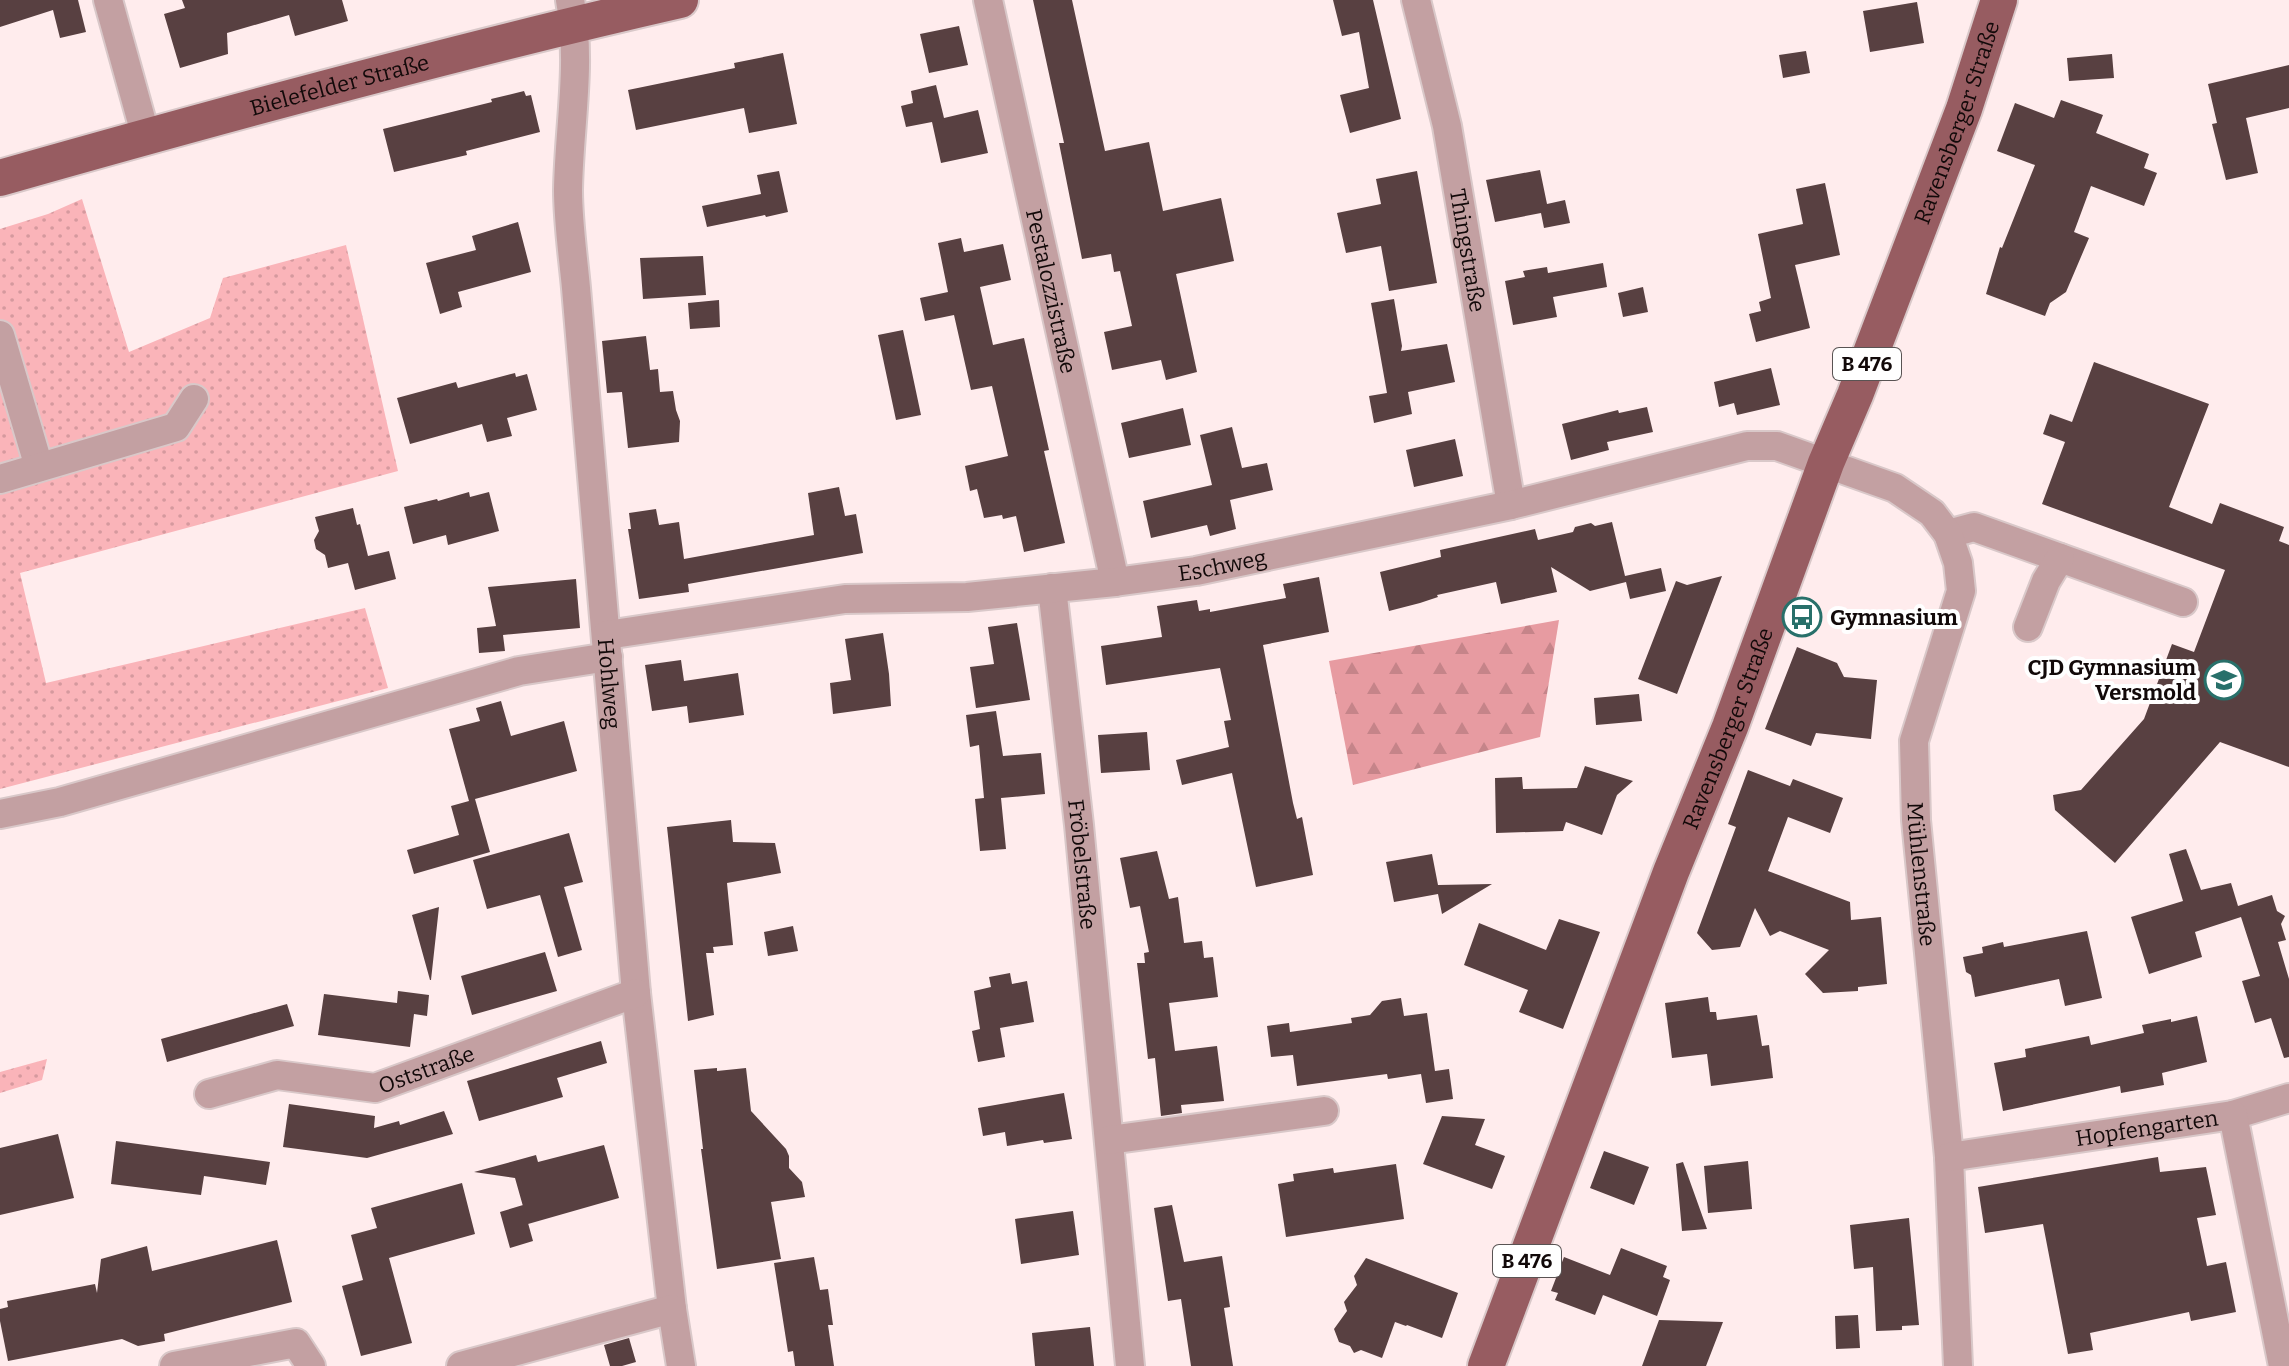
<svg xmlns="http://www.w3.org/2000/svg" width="2289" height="1366" viewBox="0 0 2289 1366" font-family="Bitter,serif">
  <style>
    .grass { fill: url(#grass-dots) }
    .forest { fill: url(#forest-firs) }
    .building { fill: #584041 }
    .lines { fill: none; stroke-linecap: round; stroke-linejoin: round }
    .minor-casing { stroke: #d9c8c9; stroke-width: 32 }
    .major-casing { stroke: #d9c8c9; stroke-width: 40 }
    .minor { stroke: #c3a0a2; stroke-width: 28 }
    .major { stroke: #975c61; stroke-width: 36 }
    .labels { text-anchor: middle; stroke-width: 8; stroke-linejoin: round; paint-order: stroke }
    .shield { fill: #fff; stroke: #595353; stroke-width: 2 }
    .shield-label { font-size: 20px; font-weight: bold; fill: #120909 }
    .street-label { font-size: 22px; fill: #120909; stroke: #fff }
    .poi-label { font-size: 22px; font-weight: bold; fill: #120909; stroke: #fff; text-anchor: start }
  </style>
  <defs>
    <pattern id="grass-dots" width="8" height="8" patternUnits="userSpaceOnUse" patternTransform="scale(2)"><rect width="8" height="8" fill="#fab4b9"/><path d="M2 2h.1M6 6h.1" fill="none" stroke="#d5999e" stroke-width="1.8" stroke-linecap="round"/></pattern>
    <pattern id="forest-firs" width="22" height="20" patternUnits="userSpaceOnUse" patternTransform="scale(2)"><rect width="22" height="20" fill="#e79ba1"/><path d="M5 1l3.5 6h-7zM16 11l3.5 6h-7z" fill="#c58489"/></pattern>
  </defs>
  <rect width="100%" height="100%" fill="#ffeced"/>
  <path class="grass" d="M82,199l47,153 81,-34 13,-40 123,-33 52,226 -378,102 26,110 319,-75 23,80 -388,101v-560l48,-15z
    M47,1059l-5,21 -42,13v-21z"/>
  <path class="forest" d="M1559,620l-19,117 -187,48 -24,-124z"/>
  <path class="building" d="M0,0h78l8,32 -26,6 -7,-28 -53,17z
    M182,0h160l6,21 -53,15 -6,-21 -62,18 1,21 -48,14 -16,-54 21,-6z
    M1033,0h39l33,151 44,-9 14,69 58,-13 13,63 -58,13 21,98 -31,8 -5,-20 -49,10 -8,-38 28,-6 -12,-55 -6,1 -3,-18 -29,5 -23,-116h5z
    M1333,0h40l28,119 -51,14 -10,-38 29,-7 -10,-56 -17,4z
    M1917,2l7,41 -54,9 -7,-41z
    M959,26l9,39 -39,8 -9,-39z
    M1806,51l4,22 -27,5 -4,-23z
    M783,53l14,71 -48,9 -5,-25 -108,22 -8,-40 107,-22 -1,-5z
    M2112,54l2,24 -45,3 -2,-23z
    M2289,65v43l-43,10 12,55 -32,7 -14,-56 5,-1 -9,-39z
    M936,85l8,33 34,-8 10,43 -47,10 -9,-41 -26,5 -5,-21 12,-3 -2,-12z
    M524,91l2,5 5,-1 9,37 -74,19 1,4 -73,17 -11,-43 109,-27 -1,-3z
    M2061,100l42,15 -7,18 53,21 -5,14 13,5 -13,33 -53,-20 -17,46 15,6 -23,54 -16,11 -5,13 -59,-22 14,-47 2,1 33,-83 -38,-14 18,-48 39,15z
    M1540,170l7,34 18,-4 5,23 -26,5 -3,-15 -46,9 -9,-42z
    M779,171l9,41 -22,5 -1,-2 -58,12 -5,-21 59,-12 -4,-19z
    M1417,171l20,112 -48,8 -8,-45 -35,7 -9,-40 44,-9 -5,-25z
    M1825,183l15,72 -45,10 15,63 -54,14 -7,-28 12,-3 -2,-9 12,-4 -13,-64 45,-10 -7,-35z
    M518,222l13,50 -73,20 4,15 -22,7 -14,-51 50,-13 -4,-14z
    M961,238l3,14 39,-8 8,36 -31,7 13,58 31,-7 25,112 -5,1 21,92 -41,9 -8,-36 -13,3 -1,-4 -18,3 -7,-29 -7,2 -5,-25 43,-10 -16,-70 -21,4 -17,-75 -29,6 -5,-23 28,-6 -10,-49z
    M703,256l3,39 -63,4 -3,-41z
    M1603,263l4,24 -54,10 4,20 -44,8 -8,-44 20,-4 -2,-6 24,-4 1,6z
    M1643,287l5,25 -25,5 -5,-24z
    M1394,299l8,47 -1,5 46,-7 8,38 -47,10 4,22 -38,9 -5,-27 18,-3 -16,-90z
    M719,300l1,27 -30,2 -2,-26z
    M903,330l18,85 -25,5 -18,-85z
    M646,336l4,34 8,-1 2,23 13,-1 3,19 4,11 -1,21 -51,6 -6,-56 -15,1 -5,-52z
    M2094,362l115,42 -40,103 43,17 8,-21 64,24 -5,14 10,4v222l-69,-25 -105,121 -60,-53 -2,-15 28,-5 63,-71 28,-75 22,8 31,-82 -183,-66 23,-62 -22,-8 7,-20 22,8z
    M1771,368l9,37 -43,10 -3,-12 -15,4 -5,-25z
    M515,373l1,4 11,-3 10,36 -30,8 5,18 -25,6 -5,-18 -72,20 -13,-46 59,-16 2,6z
    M1647,407l6,25 -46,10 2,8 -38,10 -9,-36 56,-14 1,3z
    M1183,408l8,37 -62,13 -8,-35z
    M1232,427l10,41 25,-5 6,27 -43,10 6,29 -26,7 -3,-11 -56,13 -8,-37 69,-16 -12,-50z
    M1455,439l8,37 -49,11 -8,-37z
    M839,487l6,29 11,-2 7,39 -175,31 1,8 -50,7 -11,-70h3l-2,-16 27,-4 3,16 20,-3 5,37 130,-24 -6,-42z
    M469,492l1,5 19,-5 10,39 -51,14 -2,-10 -33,9 -9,-37 33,-8 1,2z
    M353,508l4,17 3,-1 8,32 21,-5 7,28 -41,11 -7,-27 -20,5 -3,-13 -9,-6 -2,-9 5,-9 -4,-14z
    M1612,522l13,54 36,-8 5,23 -36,8 -4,-17 -36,9 -39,-24 6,25 -56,12 -5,-22 -59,13 1,2 -18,6 -31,8 -9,-39 61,-15 -1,-7 95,-21 3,11 35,-8 2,-5 16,-4 4,3z
    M1722,576l-45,118 -39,-15 38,-98 11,4z
    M1319,577l10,55 -66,13 30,158 4,16 5,-2 11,58 -57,12 -24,-114 -50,12 -6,-25 53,-13 -5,-26 7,-1 -11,-52 -114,17 -5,-39 61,-9 -5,-31 40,-6 2,11 11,-2v3l76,-14 -3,-14z
    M576,579l4,49 -77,7 2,16 -26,2 -2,-25 19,-2 -8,-39z
    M1017,623l13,77 -54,8 -6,-41 24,-3 -6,-37z
    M883,633l6,41 2,32 -58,8 -3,-31 21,-3 -6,-41z
    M1797,647l40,16 7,14 33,3 -6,59 -55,-6 -5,13 -46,-17z
    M681,660l3,21 54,-8 6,42 -55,8 -2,-17 -35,5 -7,-46z
    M1639,694l3,27 -46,4 -2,-27z
    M501,701l10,35 53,-15 13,50 -102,28 15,53 -76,22 -7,-24 52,-15 -8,-29 18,-5 -20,-72 31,-8 -4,-13z
    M996,711l7,45 38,-3 4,41 -44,4 5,51 -26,2 -5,-52 9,-1 -5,-53 -9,2 -4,-32z
    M1147,732l3,38 -49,3 -3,-38z
    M1585,766l48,15 -16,14 -15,40 -36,-13 -3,9 -67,2 -1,-55 27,-1 1,12 54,-1z
    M1748,770l42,16 3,-7 50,19 -13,35 -42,-16 -20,54 82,31 1,18 30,-3 6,67 -29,3v4l-35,2 -18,-19 24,-24 -49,-19 -10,5 -15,-28 -15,39 -28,3 -15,-17 39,-106 -8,-3z
    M731,820l2,22 42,1 6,30 -54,10 6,62 -20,2 1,6h-8l8,62 -26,6 -21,-194z
    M569,833l14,49 -19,5 18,63 -24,7 -18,-62 -53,14 -14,-49z
    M2186,849l15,41 30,-7 7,23 34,-11 5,16 8,5 -4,8 5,16 -8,2 11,37v78l-5,1 -13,-40 -16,5 -13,-42 18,-5 -19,-59 -46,15 7,25 -53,17 -18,-57 52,-16 -14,-47z
    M1157,851l12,48 9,-2 6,46 18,-2 2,17 9,-1 5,40 -49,6 6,48 42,-5 7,55 -43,4 1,8 -21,3 -6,-58 -7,1 -11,-96h8l-1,-10 5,-1 -9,-46 -10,2 -10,-50z
    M1432,854l6,31 54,-1 -50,30 -4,-20 -44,8 -8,-40z
    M439,907l-8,73h-1l-18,-65z
    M1559,919l41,13 -37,97 -44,-17 9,-22 -64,-25 15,-42 67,27z
    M793,926l5,25 -30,5 -4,-24z
    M2087,931l15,67 -37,8 -6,-27 -84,18 -4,-22 -5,-3 -3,-15 20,-4 -1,-6 21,-5 1,5z
    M545,952l12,39 -85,24 -11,-39z
    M1010,973l2,11 15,-3 7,41 -34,6 5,29 -27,5 -6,-31 8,-2 -6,-38 17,-4 -2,-10z
    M398,991l31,4 -2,21 -13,-2 -4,33 -92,-12 6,-41 73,9z
    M1708,997l2,15h6l1,8 40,-5 5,31 7,-1 4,33 -62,8 -4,-32 -35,4 -7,-55z
    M1401,998l3,18 23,-3 8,58 14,-2 4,30 -27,4 -5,-29 -33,5 -1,-5 -90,12 -4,-31 -22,2 -4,-31 22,-3 1,9 62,-9 -1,-5 19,-3 12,-14z
    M287,1004l7,22 -127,36 -6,-23z
    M2197,1016l10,46 -45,11 2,12 -43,8 -1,-7 -117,25 -9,-48 32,-6 -1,-8 64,-13 2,9 53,-12 -2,-8 29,-6v3z
    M601,1041l6,22 -50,15 6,19 -84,24 -12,-40z
    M717,1068v3l29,-3 5,43 35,38 3,7v12l13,14 3,15 -34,5 10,57 -64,10 -16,-120h2l-9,-79z
    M1064,1093l8,46 -28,4 -1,-3 -36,6 -2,-14 -22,4 -5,-28z
    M289,1104l86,12 -1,12 25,-7 1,4 44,-14 9,23 -86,24 -84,-11z
    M1442,1116l43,3 -10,26 30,11 -13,33 -69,-25z
    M58,1134l16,64 -74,17v-67z
    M116,1141l154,21 -4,23 -62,-9 -3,19 -90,-11z
    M604,1145l15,53 -91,26 -13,-46 -41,-6 62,-17 2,7z
    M1604,1151l45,16 -15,38 -44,-17z
    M2158,1157l2,15 46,-5 10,48 -19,3 10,48 19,-4 10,50 -45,9 -2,-9 -99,21 3,17 -25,4 -25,-130 -58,9 -7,-46z
    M1748,1161l4,48 -44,4 -4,-47z
    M1683,1162l24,67 -25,2 -6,-67z
    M1396,1164l8,55 -118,18 -8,-53 16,-3 -1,-7 40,-6 1,5z
    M462,1183l13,51 -86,24 23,85 -51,13 -19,-70 21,-6 -12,-45 26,-7 -6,-20z
    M523,1205l10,36 -23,7 -10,-36z
    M1172,1205l12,57 38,-6 8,51 -6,1 9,58h-42l-10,-67 -13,2 -14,-93z
    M1073,1211l6,44 -58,9 -6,-45z
    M1909,1218l10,107 -17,1v4l-26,1 -3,-64 -19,2 -4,-44z
    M277,1240l15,62 -128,32 1,7 -27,5 -16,-7 -114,22 -8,-40v-12l8,-2 -1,-6 88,-17 2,9 4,-34 46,-13 5,25z
    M1621,1248l46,18 -4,11 7,3 -13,36 -54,-21 -8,20 -40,-15 3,-7 -7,-2 13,-34 46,18z
    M814,1257l6,33 8,-1 5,36h-5l6,41h-39l-2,-15 -5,1 -14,-89z
    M1366,1258l92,35 -16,45 -35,-13 -1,1 -11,-4 -13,36 -21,-8 -7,3 -4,-7 -11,-4 -5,-13 13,-18 -3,-9 13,-17 -3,-9z
    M1858,1315l2,33 -24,1 -1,-33z
    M1659,1320l64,2 -17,44h-64z
    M1090,1327l4,39h-59l-3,-33z
    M629,1338l7,24 -14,4h-12l-6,-21z"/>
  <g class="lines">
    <g class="minor-casing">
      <g id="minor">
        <path d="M108,0l38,137"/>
        <path id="s1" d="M570,0c12,64 -1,126 -2,190 0,32 5,66 8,98l60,705 36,316 9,57"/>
        <path id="s2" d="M988,0l127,582"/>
        <path id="s3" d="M1416,0l31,126 64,379"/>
        <path d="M0,335l39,132"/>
        <path d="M0,479l176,-52 18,-28"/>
        <path d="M1948,534l26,-7 209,75"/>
        <path id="s4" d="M1052,588l27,237 51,541"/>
        <path d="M2028,627l18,-46 14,-23"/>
        <path id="s5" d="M607,635l238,-36 122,-2 148,-15 81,-11 315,-66 236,-59h30l118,42 37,25 16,21 10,29 3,28 -47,150 2,79 33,337 9,209"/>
        <path d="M0,814l60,-12 459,-131 89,-14"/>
        <path id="s6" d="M209,1094l68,-19 98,13 261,-95"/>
        <path d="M2233,1115l56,-17"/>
        <path d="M1109,1140l215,-29"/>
        <path id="s7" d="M1949,1157l284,-42 50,251"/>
        <path d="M174,1366l122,-23 15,23"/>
        <path d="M461,1366l211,-57"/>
      </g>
    </g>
    <g class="major-casing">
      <g id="major">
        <path id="s8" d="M0,178c225,-64 452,-126 680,-178"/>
        <path id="s9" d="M1486,1366l185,-494 59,-145 96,-264 29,-68 109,-286 35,-109"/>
      </g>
    </g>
    <use href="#minor" class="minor"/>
    <use href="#major" class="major"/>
  </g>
  <defs>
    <g id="bus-ring" transform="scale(2)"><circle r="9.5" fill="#fff" stroke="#28706a" stroke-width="1.5"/><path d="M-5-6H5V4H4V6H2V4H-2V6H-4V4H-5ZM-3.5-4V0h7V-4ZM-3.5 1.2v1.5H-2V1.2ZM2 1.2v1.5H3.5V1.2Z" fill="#28706a"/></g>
    <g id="school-ring" transform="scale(2)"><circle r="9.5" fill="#fff" stroke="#28706a" stroke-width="1.5"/><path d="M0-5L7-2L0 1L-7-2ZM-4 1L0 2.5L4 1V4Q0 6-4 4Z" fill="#28706a"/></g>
  </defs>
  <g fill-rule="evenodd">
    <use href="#bus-ring" x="1802" y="617"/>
    <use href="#school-ring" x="2224" y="680"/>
  </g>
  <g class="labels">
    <g class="shield">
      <rect x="1833" y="348" width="68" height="32" rx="6"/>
      <rect x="1493" y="1245" width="68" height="32" rx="6"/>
    </g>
    <g class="shield-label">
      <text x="1867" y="371">B 476</text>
      <text x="1527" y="1268">B 476</text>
    </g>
    <g class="street-label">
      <text dy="8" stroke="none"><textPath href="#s8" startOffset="352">Bielefelder Straße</textPath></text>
      <text dy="8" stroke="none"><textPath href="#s9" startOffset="1330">Ravensberger Straße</textPath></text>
      <text dy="8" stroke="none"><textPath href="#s3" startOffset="256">Thingstraße</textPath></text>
      <text dy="8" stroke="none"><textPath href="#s2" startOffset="298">Pestalozzistraße</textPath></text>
      <text dy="8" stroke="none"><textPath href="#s5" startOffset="620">Eschweg</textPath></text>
      <text dy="8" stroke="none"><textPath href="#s1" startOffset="686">Hohlweg</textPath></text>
      <text dy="8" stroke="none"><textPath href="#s9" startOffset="682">Ravensberger Straße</textPath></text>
      <text dy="8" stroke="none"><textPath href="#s4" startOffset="278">Fröbelstraße</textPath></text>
      <text dy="8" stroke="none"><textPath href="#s5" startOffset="1734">Mühlenstraße</textPath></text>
      <text dy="8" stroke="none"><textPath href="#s6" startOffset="224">Oststraße</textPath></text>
      <text dy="8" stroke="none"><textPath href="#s7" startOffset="200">Hopfengarten</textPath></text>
    </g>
    <g class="poi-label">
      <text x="1830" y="625">Gymnasium</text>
      <text x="2196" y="675" text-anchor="end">CJD Gymnasium<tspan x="2196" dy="25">Versmold</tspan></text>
    </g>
  </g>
</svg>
